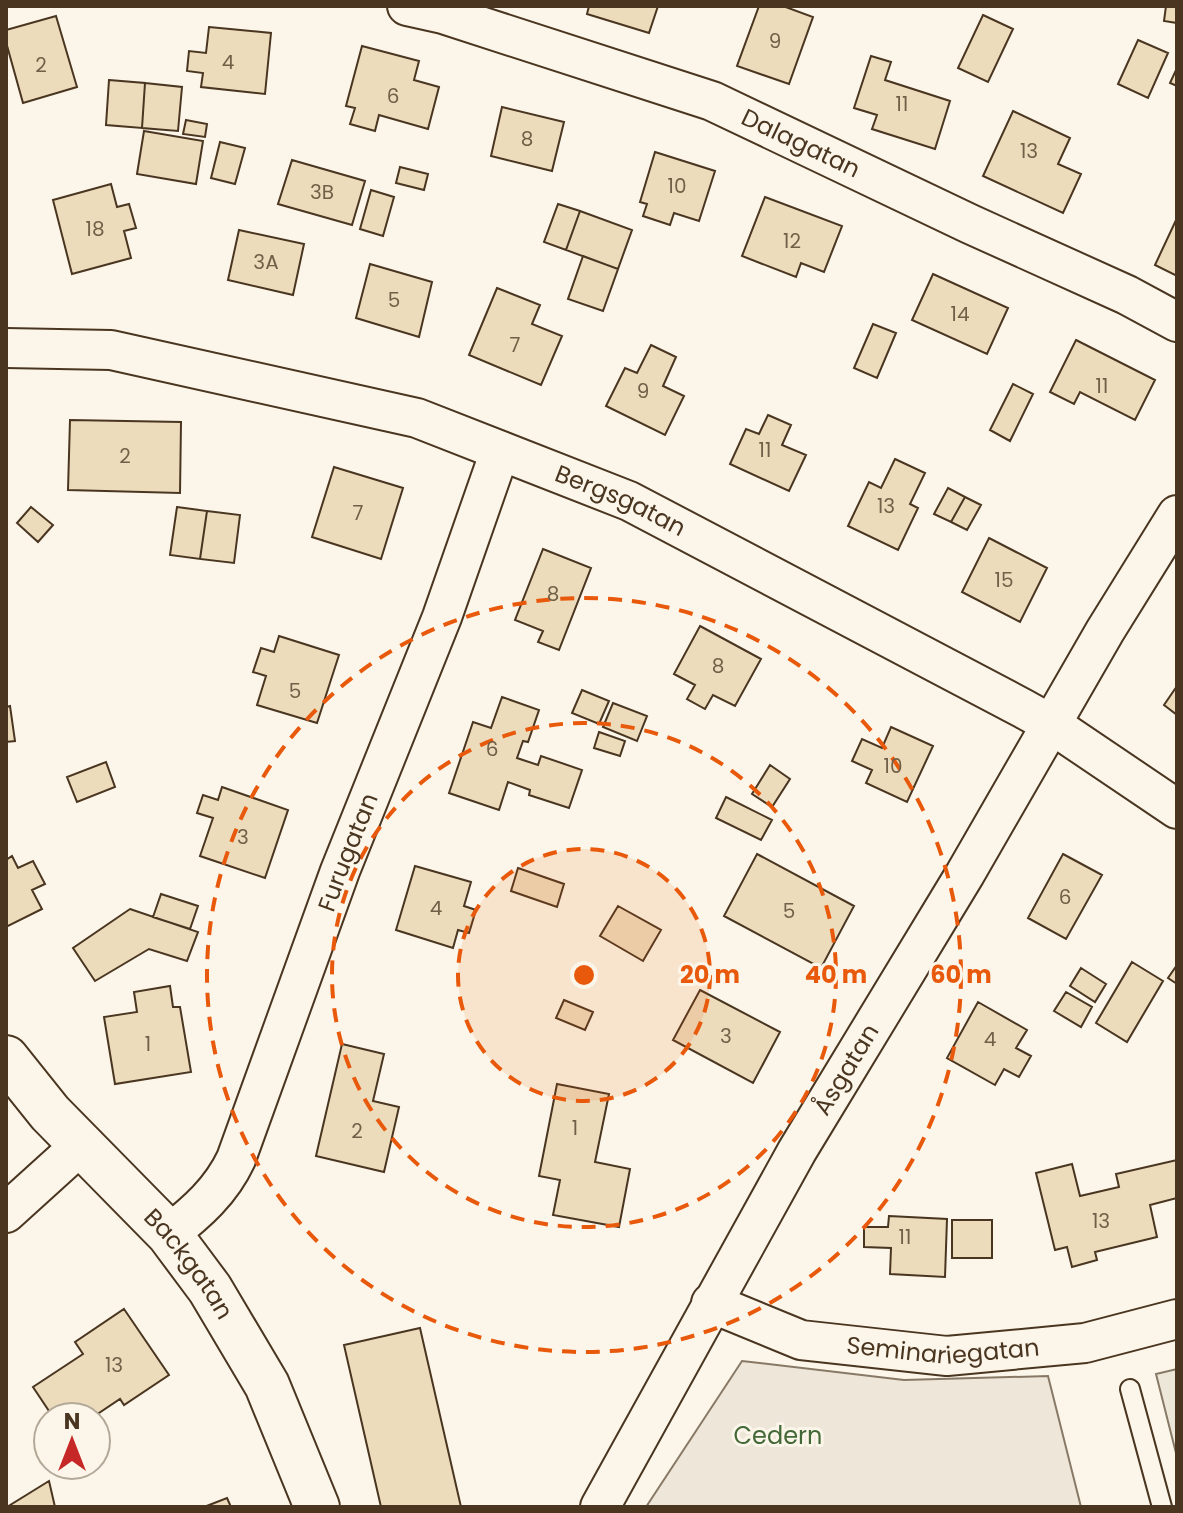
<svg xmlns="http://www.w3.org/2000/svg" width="1183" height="1513" viewBox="0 0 1183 1513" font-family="Poppins,sans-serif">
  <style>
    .green { fill: #ede6d9; stroke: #887966; stroke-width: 2 }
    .parking { fill: #ede7d9; stroke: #887966; stroke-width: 2 }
    .building { fill: #ecdcbc; stroke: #4a3520; stroke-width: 2 }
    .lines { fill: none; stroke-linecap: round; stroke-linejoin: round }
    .service-casing { stroke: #4a3520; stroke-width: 22 }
    .minor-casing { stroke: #4a3520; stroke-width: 42 }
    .tertiary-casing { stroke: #4a3520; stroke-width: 48 }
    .service { stroke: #fbf6e9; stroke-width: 18 }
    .minor { stroke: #fbf6e9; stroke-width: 38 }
    .tertiary { stroke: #fbf6e9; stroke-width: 44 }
    .ring { fill: none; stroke: #e8590c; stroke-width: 4; stroke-dasharray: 14 10 }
    .labels { text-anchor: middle; stroke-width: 6; stroke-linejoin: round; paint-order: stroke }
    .number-label { font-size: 20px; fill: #725f47 }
    .street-label { font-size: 24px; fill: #4a3520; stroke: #fbf6e9 }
    .park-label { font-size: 24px; fill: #436837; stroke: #fbf6e9 }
    .centre { fill: #e8590c; stroke: #fbf6e9; stroke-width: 4 }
    .ring-label { font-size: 24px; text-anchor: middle; font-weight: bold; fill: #e8590c; stroke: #fbf6e9; stroke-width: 6; stroke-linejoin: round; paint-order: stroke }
  </style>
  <rect width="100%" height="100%" fill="#fbf6e9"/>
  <path class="green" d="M742,1361l162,19 144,-4 33,131h-435z"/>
  <path class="parking" d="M1177,1369v88l-21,-83z"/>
  <path class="building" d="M589,6h69l-9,27 -62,-19z
    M759,6h24l30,11 -24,67 -52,-18z
    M1166,6h11v17l-13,-2z
    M983,15l30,14 -25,53 -30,-14z
    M56,16l21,71 -54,16 -17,-61v-12z
    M209,27l62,6 -6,61 -64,-7 2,-14 -16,-2 2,-20 17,2z
    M1138,40l30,13 -20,45 -30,-14z
    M362,46l57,15 -5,19 25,7 -11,42 -49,-14 -4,16 -25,-7 5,-16 -9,-2z
    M871,56l20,6 -6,18 65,21 -15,48 -63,-20 5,-14 -23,-7z
    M1177,68v18l-7,-3z
    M109,80l36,3 -3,45 -36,-3z
    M145,83l37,4 -4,44 -36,-3z
    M502,107l62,15 -12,49 -61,-15z
    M1013,111l57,27 -12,26 23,10 -18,39 -80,-37z
    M186,120l21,4 -2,13 -22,-3z
    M144,131l59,10 -7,43 -59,-10z
    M220,142l25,6 -10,36 -24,-6z
    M655,152l60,19 -16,50 -25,-8 -4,12 -27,-9 4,-12 -7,-2z
    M292,160l73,21 -13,44 -74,-21z
    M400,167l28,7 -4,16 -28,-7z
    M111,184l6,23 12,-3 7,24 -12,3 7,27 -59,16 -19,-74z
    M371,190l23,7 -11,39 -23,-7z
    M765,197l77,29 -18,46 -23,-9 -5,14 -54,-21z
    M558,204l22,7 -14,39 -22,-8z
    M580,211l52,19 -14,39 -52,-19z
    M1177,218v58l-22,-11z
    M239,230l65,14 -11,51 -65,-15z
    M583,256l35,13 -15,42 -35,-12z
    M370,264l62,18 -13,55 -63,-19z
    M933,274l75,34 -21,46 -75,-34z
    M497,288l43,17 -8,19 30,12 -21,49 -72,-30z
    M873,324l23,9 -19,45 -23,-10z
    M1076,340l79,40 -20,40 -55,-28 -6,12 -24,-12z
    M651,345l25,12 -13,29 21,10 -19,39 -59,-29 19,-38 12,5z
    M1013,384l20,10 -23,47 -20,-11z
    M768,415l23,10 -9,20 24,10 -17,36 -59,-27 16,-35 13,5z
    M70,420l111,2 -1,71 -112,-3z
    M895,459l30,14 -15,31 8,4 -20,42 -50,-24 21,-44 12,6z
    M334,467l69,21 -22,71 -69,-22z
    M948,488l17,9 -14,25 -17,-8z
    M965,497l16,8 -14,25 -16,-8z
    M31,507l22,18 -15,17 -21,-19z
    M177,507l30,4 -7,48 -30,-4z
    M207,511l33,4 -6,48 -34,-4z
    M989,538l58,30 -27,54 -58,-30z
    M543,549l48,19 -32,82 -21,-8 5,-11 -28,-11z
    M700,626l61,33 -26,47 -22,-11 -8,14 -18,-10 8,-14 -21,-11z
    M279,636l60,19 -22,68 -60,-18 9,-29 -13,-4 8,-24 13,4z
    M1177,686v29l-13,-10z
    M582,690l27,11 -10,23 -27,-11z
    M502,697l37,13 -11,32 -5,-1 -6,17 21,7 3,-9 41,14 -13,38 -40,-13 1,-5 -22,-8 -9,28 -50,-17 24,-71 18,6z
    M613,703l34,13 -10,25 -34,-14z
    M10,706l5,35 -9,1v-35z
    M891,727l42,19 -26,56 -41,-19 6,-13 -20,-9 10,-22 20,9z
    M599,732l26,9 -5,15 -26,-8z
    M106,762l9,25 -38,15 -10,-25z
    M770,765l20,14 -18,28 -20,-13z
    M222,787l66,23 -23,68 -65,-22 13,-38 -16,-5 6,-18 15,5z
    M726,797l46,23 -11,20 -45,-22z
    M757,854l97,52 -33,62 -97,-52z
    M1063,854l39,21 -36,64 -38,-21z
    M12,856l6,12 15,-7 12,23 -13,6 10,19 -36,18v-67z
    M415,866l56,16 -7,24 12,4 -7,23 -11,-3 -5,18 -57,-18z
    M518,868l46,16 -7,23 -46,-16z
    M161,894l37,12 -8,23 -37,-12z
    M618,906l43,24 -18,31 -43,-25z
    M130,909l68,23 -11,29 -38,-12 -54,32 -22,-33z
    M1132,962l31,19 -36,61 -31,-19z
    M1177,965v19l-9,-6z
    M1081,968l25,16 -11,18 -25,-16z
    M170,986l3,21h7l11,65 -76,12 -11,-67 33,-5 -3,-20z
    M700,990l80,42 -27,51 -80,-43z
    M1066,992l26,15 -11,20 -27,-16z
    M564,1000l29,12 -8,18 -29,-12z
    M978,1002l49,28 -11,18 15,8 -12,21 -15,-8 -9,16 -48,-27z
    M342,1044l42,10 -11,47 26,6 -15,65 -68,-16z
    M557,1084l52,10 -14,68 35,7 -11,58 -66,-12 7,-35 -21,-4z
    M1177,1160v38l-27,7 7,32 -62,15 2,8 -25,7 -5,-20 -12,3 -19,-77 36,-9 8,32 39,-9 -3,-13z
    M889,1216l58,3 -2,58 -55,-3 1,-26 -27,-1v-20h24z
    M952,1220h40v38h-40z
    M124,1309l45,66 -45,30 -4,-6 -27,18h-40l-20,-30 50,-33 -8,-12z
    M420,1328l41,179h-80l-37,-162z
    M49,1481l6,26h-48z
    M227,1498l4,9h-27z"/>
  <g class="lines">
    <g class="service-casing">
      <path id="service" d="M1130,1389l32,118"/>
    </g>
    <g class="minor-casing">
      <g id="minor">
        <path id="s1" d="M407,6l36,8 269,87 258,123 157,71 50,27"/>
        <path id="s2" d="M6,348l105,2 306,68 212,83 395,208 27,15 126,85"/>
        <path d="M6,1213l75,-68"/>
        <path id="s3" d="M169,1234c28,-22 52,-43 67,-75l104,-288 102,-254 58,-166"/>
        <path id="s4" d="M711,1303l90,37 146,16 138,-13 92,-24"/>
        <path id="s5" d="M600,1507l197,-356 168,-277 140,-243 72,-116"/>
      </g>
    </g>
    <g class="tertiary-casing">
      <g id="tertiary">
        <path id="s6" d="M6,1058l44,55 119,121 41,55 57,96 50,122"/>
      </g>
    </g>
    <use href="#service" class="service"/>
    <use href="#minor" class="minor"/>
    <use href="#tertiary" class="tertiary"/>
  </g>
  <circle cx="584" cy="975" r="126" fill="#e8590c" fill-opacity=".12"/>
  <g class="ring">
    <circle cx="584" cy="975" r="126"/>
    <circle cx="584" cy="975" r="252"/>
    <circle cx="584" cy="975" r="377"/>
  </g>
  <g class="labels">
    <g class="number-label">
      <text x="775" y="48">9</text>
      <text x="228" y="69">4</text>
      <text x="41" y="72">2</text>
      <text x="393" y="103">6</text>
      <text x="902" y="111">11</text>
      <text x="527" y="146">8</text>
      <text x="1029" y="158">13</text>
      <text x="677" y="193">10</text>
      <text x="322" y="199">3B</text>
      <text x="95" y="236">18</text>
      <text x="792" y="248">12</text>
      <text x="266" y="269">3A</text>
      <text x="394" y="307">5</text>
      <text x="960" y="321">14</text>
      <text x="515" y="352">7</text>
      <text x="1102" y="393">11</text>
      <text x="643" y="398">9</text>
      <text x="765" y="457">11</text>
      <text x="125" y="463">2</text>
      <text x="886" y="513">13</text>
      <text x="358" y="520">7</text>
      <text x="1004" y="587">15</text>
      <text x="553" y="601">8</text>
      <text x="718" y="673">8</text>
      <text x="295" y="698">5</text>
      <text x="492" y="756">6</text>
      <text x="893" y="773">10</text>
      <text x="243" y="844">3</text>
      <text x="1065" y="904">6</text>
      <text x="436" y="915">4</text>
      <text x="789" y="918">5</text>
      <text x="726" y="1043">3</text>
      <text x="990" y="1046">4</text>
      <text x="148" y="1051">1</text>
      <text x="575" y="1135">1</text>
      <text x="357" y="1138">2</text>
      <text x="1101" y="1228">13</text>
      <text x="905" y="1244">11</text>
      <text x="114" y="1372">13</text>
    </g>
    <g class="street-label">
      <text dy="8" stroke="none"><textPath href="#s1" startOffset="418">Dalagatan</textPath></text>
      <text dy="8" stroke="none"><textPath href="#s2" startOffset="638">Bergsgatan</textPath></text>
      <text dy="8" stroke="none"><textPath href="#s3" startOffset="428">Furugatan</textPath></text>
      <text dy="8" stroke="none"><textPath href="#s5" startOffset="502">Åsgatan</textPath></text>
      <text dy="8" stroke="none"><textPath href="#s6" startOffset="276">Backgatan</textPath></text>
      <text dy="8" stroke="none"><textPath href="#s4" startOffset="240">Seminariegatan</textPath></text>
    </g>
    <g class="park-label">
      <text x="778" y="1444">Cedern</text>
    </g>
  </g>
  <circle cx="584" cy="975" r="12" class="centre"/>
  <g class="ring-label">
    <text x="710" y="983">20 m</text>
    <text x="836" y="983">40 m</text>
    <text x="961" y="983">60 m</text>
  </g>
  <rect width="1183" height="1513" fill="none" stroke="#4a3520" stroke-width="16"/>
  <g transform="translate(72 1441)"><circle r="38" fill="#fbf6e9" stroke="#b4a999" stroke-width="2"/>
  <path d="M0-6L14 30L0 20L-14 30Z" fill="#c62828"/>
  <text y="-12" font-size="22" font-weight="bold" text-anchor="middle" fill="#4a3520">N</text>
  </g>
</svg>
